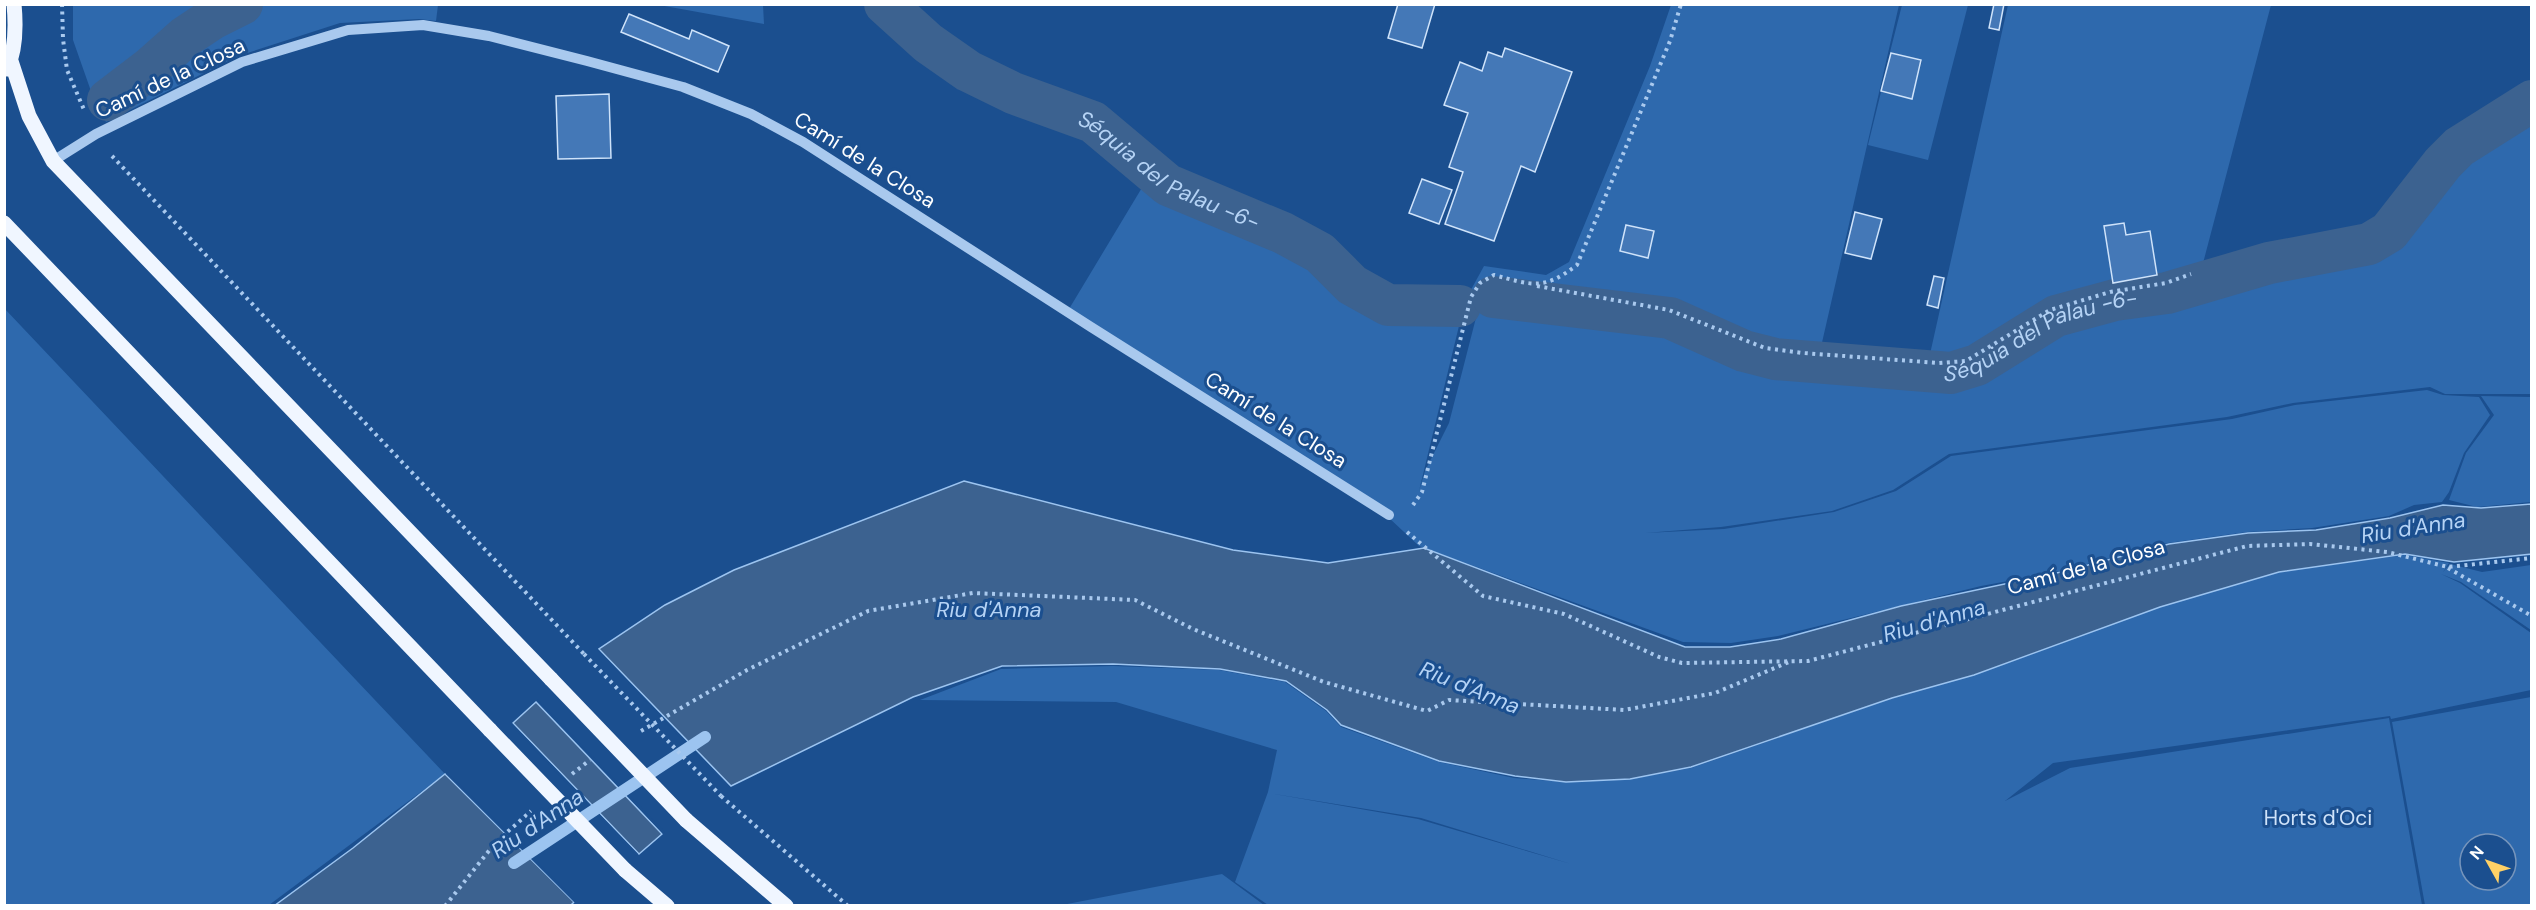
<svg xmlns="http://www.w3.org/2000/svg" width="2536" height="910" viewBox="0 0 2536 910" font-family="'DM Sans',sans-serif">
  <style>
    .green { fill: #2e69ad; fill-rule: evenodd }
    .water { fill: #3c6290; stroke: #9cc4f0; stroke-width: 1.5 }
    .pier { fill: #1b4f8f }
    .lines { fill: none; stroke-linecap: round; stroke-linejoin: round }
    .stream { stroke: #9cc4f0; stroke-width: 12 }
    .canal { stroke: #3c6290; stroke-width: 42 }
    .building { fill: #4478b7; stroke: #cfe3fa; stroke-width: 1.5 }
    .path { stroke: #a9c9ee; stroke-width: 4; stroke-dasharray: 3 4.5; stroke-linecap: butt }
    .minor { stroke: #a9c9ee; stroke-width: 10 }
    .major { stroke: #f0f6ff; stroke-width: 15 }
    .path-bridge { stroke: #a9c9ee; stroke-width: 4; stroke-dasharray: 3 4.5; stroke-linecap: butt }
    .major-bridge { stroke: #f0f6ff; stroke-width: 15 }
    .labels { text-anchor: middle; stroke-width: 6; stroke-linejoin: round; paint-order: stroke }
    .street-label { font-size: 21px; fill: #fff; stroke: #1b4f8f }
    .park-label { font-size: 21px; fill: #cfe3fa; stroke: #1b4f8f }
    .water-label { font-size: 22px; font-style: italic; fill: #b5d3f5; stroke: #1b4f8f }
  </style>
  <rect width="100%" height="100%" fill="#1b4f8f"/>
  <path class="green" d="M73,5v-1l365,1 -2,16 -17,-2 -79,4 -102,33 -132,66 -14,-28 -19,-54z
    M659,5h104l1,19z
    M1671,5h228l-78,342 -48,-5 -35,-13 -72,-9 78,34 32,7 150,11 82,-367h263l-74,281 -21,6 93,-27 101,-19 20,-12 69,-85 72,-46v291h-86l-15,-7 -137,16 -66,14 -278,37 -56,36 -61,21 -111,16 -76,6 79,-4 110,-17 62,-21 55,-35 281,-37 63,-14 132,-15 16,5 36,2 11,18 -26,38 -15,39 -7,10 -28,3 -25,11 -77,12 -65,4 -79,11 -116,30 -71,13 -203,50 -47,7 -48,-1 -264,-96 -31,-29 -319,-208 77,-128 15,9 104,42 48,25 14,-24c6,29 42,49 69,56 22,6 48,5 70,8l-47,194 6,-20 24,-48 30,-117 -12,-9 17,-31 62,9 23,-13 81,-196z
    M1902,5h66l-40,155 -60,-15 13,-53 31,7 10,-38 -32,-9z
    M4,308l441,466 -176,131h-264z
    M2481,396l50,1v105l-54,5 -28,-7 17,-47 28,-38z
    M2405,555l44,8 -6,9 7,-8 32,8 49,-7v65l-70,-48 -20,-8 19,9 71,50v57l-140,29 -1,-3 -337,47 -48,38 65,-33 319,-50 33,187h-1154l-33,-23 33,-90 9,-42 -161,-48 -196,-2 81,-31 112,-3 106,4 66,12 41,29 15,16 98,35 75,16 52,4 65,-3 60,-11 202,-70 81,-23 186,-68 119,-35zM1268,793l153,25 150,46 -153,-45z
    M2531,697v208h-106l-33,-183zM2470,844h36v36h-36z
    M1222,874l42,31h-202z"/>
  <path class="water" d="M964,481l269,69 95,13 96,-15 261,99h45l51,-8 120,-33 160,-34 108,-28 79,-11 68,-3 74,-12 53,-13 38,3 50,-4 1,50 -78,8 -49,-8 -126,18 -119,35 -186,68 -82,23 -201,69 -61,12 -64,3 -51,-6 -76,-15 -98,-36 -14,-15 -41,-29 -66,-12 -107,-5 -111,2 -89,31 -182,89 -132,-137 66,-44 69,-35z
    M536,702l126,132 -23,20 -126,-131z
    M445,774l129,128 -4,4h-296l79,-58z"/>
  <path class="pier" d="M596,648l134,139 -2,1 -8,-8z
    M537,699l2,1 126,132 -2,2z
    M510,721l128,133 -2,2 -125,-131z
    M447,772l129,128v4l-130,-130z"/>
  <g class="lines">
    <path class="stream" d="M514,863l191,-126"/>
    <g class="canal">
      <path id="s1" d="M885,4l43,39 40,28 45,22 80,29 75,63 115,48 37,20 32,32 36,20 72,1"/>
      <path d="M108,100l42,-32 35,-31 27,-18 30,-15"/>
      <path id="s2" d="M1493,297l177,21 74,33 31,8 176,14 26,-8 79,-49 59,-16 52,-7 102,-30 100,-19 20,-12 54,-69 16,-16 73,-46"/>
    </g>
  </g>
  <path class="building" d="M1398,4h37l-13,44 -34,-10z
    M1994,4h10l-5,26 -10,-2z
    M629,14l60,25 3,-9 37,16 -11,26 -97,-40z
    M1505,48l67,24 -37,100 -14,-6 -27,75 -49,-17 18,-52 -14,-5 19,-54 -24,-8 16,-43 22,9 6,-19 14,5z
    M1891,53l30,7 -9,39 -31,-8z
    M609,94l2,64 -53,1 -2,-63z
    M1422,179l30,11 -13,34 -30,-11z
    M1855,212l27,7 -11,40 -26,-6z
    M2124,223l2,12 24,-4 7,44 -44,8 -9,-57z
    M1626,225l28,6 -6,27 -28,-7z
    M1934,276l10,2 -6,30 -11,-3z"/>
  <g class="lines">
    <path class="path" d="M62,4l1,35 4,31 18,42
      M112,156l472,498
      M1537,286l132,24 96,38 38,5 136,10 27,-2 84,-51 60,-18 56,-9 25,-9
      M1413,505l9,-13 49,-195 9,-14 14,-8c38,10 49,16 83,-10l93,-224 11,-37
      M1407,532l76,64 81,18 95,43 23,6 126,-2 439,-115 63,-2 77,8 61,15 84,-9
      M2448,568l84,48
      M641,731l106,-61 121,-59 105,-18 162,7 58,29 131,53 103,29 22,-11 175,10 91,-17 74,-31
      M572,774l18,-14
      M721,796l127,110
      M445,906l51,-64 35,-31"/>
    <path class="minor" d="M53,161l43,-27 146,-72 106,-32 75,-5 66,11 98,25 96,26 68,27 52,28 288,185 298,188"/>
    <path class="major" d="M11,61l18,55 24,45 498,518
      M7,69c9,-19 9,-44 7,-65
      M4,223l486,507
      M686,820l100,86
      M625,870l42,36"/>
    <path class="path-bridge" d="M584,654l137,142"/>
    <path class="major-bridge" d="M551,679l135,141
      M490,730l135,140"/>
  </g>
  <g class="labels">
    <g class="street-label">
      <text transform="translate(170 78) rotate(-25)" y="7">Camí de la Closa</text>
      <text transform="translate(865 160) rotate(32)" y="7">Camí de la Closa</text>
      <text transform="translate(1276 420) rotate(32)" y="7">Camí de la Closa</text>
      <text transform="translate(2086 567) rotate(-15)" y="7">Camí de la Closa</text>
    </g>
    <g class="park-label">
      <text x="2318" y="825">Horts d'Oci</text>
    </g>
    <g class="water-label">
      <text dy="8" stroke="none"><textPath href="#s1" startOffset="333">Séquia del Palau -6-</textPath></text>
      <text dy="8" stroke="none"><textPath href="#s2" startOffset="566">Séquia del Palau -6-</textPath></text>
      <text transform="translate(2413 527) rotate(-9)" y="8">Riu d'Anna</text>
      <text x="989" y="617">Riu d'Anna</text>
      <text transform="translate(1934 620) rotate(-16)" y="8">Riu d'Anna</text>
      <text transform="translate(1470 687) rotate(22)" y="8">Riu d'Anna</text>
      <text transform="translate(537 823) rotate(-34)" y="8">Riu d'Anna</text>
    </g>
  </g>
  <rect width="2536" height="910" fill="none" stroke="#ffffff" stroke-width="12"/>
  <g transform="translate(2488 862) rotate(310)"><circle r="28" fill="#1b4f8f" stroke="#7695bc" stroke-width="1.5"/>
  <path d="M0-4.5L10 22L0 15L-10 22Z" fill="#ffd166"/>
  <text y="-9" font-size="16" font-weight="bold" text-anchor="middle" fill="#ffffff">N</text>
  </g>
</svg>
